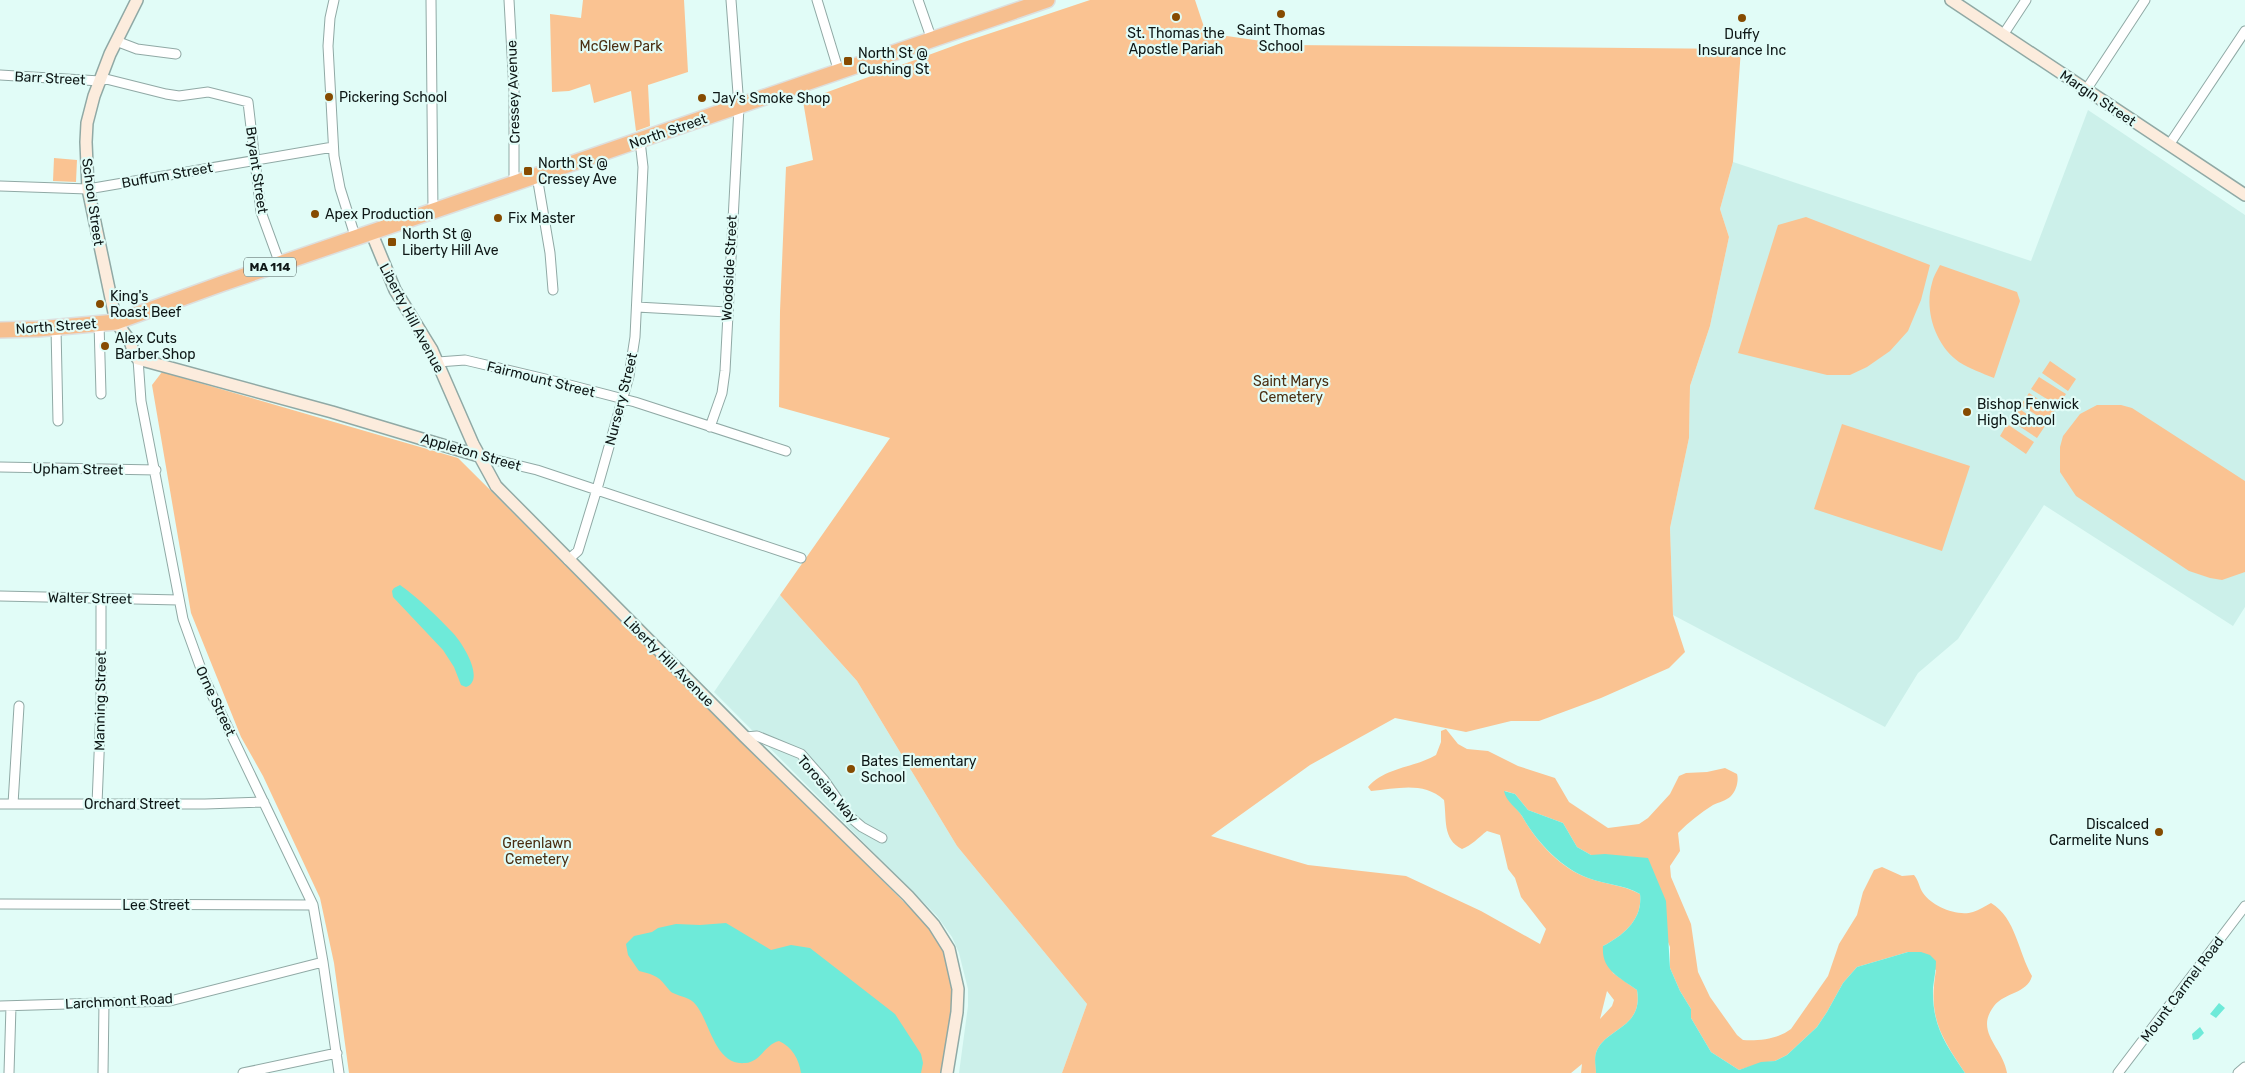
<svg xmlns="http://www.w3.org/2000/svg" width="2245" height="1073" viewBox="0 0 2245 1073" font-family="Rubik,sans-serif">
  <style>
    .built { fill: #ccf0ea }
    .green { fill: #fac392; fill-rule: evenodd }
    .water { fill: #6eead9 }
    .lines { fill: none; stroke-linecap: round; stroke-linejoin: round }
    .street-casing { stroke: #90a9a5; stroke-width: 11 }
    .secondary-casing { stroke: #90a9a5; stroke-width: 14 }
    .highway-casing { stroke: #dddfde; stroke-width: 18 }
    .street { stroke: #fff; stroke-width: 9 }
    .secondary { stroke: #fcecdd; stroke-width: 11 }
    .highway { stroke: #f6bf8f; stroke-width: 15 }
    .poi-dot { fill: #864b01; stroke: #e1fcf7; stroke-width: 2 }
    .labels { text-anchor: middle; stroke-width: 4.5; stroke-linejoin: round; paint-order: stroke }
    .shield { fill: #e1fcf7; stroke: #4d5c5a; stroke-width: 1 }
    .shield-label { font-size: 12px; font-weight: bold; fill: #0e1716 }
    .poi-label { font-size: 14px; fill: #0e1716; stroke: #e1fcf7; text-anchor: start }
    .park-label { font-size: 14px; fill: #4a2e12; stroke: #e1fcf7 }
    .street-label { font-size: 14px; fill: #0e1716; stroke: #e1fcf7 }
  </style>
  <rect width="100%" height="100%" fill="#e1fcf7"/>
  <path class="built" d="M2088,110l157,105v392l-12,19 -189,-121 -86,134 -40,34 -33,54 -212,-112 -3,-87 19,-90 1,-52 20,-60 19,-89 -9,-28 13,-47 298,99z
    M780,595l77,86 100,165 130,158 -25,69h-103l9,-67v-17l-9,-36 -7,-16 -15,-21 -223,-224z"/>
  <path class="green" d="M583,0h101l4,72 -40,13 2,41 -14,5 -5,-40 -37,12 -4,-19 -21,7 -17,1 -2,-78 31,4z
    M1090,0h105l11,33 83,12 452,4 -8,113 -13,47 9,28 -19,89 -20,60 -1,52 -19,90 3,87 12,37 -16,16 -68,30 -62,23h-28l-45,11 -71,-14 -85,47 -99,71 97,29 98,11 75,35 59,33 6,-15 -25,-32 -6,-19 -7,-9 -8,-34 -13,-4c-8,6 -16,15 -25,18 -20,-10 -15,-30 -18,-49 -21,-19 -47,-11 -73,-9l-3,-4c17,-20 46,-19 68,-32l5,-13v-11l5,-2 12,15 9,5 21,2 30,15 37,12 14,24 39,26 31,-4 9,-6 22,-24 9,-18 7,-3 21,-1 18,-4 12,6c2,7 -1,17 -6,22 -5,5 -12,6 -18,9 -13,8 -24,17 -35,28l2,18 -10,15 1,11 20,47 7,48 12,25 27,38 6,5c16,1 35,-1 48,-11l37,-53 11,-32 18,-29 6,-23 11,-22 8,-3 20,9 12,-1c5,6 5,12 9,18 9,13 34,24 50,19 6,-2 12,-6 18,-9 25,15 27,49 41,73 -5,18 -27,16 -38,30 -20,26 9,41 13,67h-42c-25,-38 -37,-55 -29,-103l-28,-18 -51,15 -14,16 -16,29 -10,15 -30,28 -12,6 -14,2 -22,7 -28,-18 -20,-34v-9l-11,-18 -10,-23v-21l-36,-90 -43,-2 -14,-8 -14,-24 -35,-13 -13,-16 -10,-3c2,11 11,15 17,25 14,25 38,52 66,62 19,7 33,6 52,16 3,25 -16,41 -37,52l10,27 24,17c7,39 -33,38 -41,63 -1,6 0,14 0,20h-15l1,-9 -11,9h-509l25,-69 -130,-158 -100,-165 -77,-86 110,-157 -111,-31 1,-96 6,-144 27,-7 -10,-59 161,-59zM1607,991l7,9 -2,6 -12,13z
    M54,158l23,2 -1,22 -23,-1z
    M1806,217l124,48 -9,35 -13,31 -18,20 -23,16 -17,8h-23l-89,-22 40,-128z
    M1940,265l77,27 3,9 -26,77c-12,-5 -24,-9 -35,-16 -24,-17 -35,-52 -27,-79 1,-6 5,-12 8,-18z
    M2050,361l26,18 -8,12 -26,-18z
    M162,372l296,86 474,472 17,31 5,35 -12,77h-593l-15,-110 -14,-65 -57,-122 -22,-39 -50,-124 -39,-228z
    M2039,377l27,17 -8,12 -27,-17z
    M2029,393l26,17 -8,12 -26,-17z
    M2097,405h24l11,3 113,73v91l-23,8 -12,-2 -21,-7 -113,-75 -16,-24v-25l3,-11 17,-22z
    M2018,408l27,18 -8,12 -27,-18z
    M1842,424l128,42 -28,85 -128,-42z
    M2007,424l27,18 -8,12 -26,-18z"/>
  <path class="water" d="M400,585c18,13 37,31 52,47 10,10 34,48 14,55l-5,-2 -7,-18 -11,-17 -50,-53 -1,-6 2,-3z
    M1504,791l11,3 13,16 35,13 14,24 14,8 14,-1 43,4 18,43 4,67 10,23 11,18v9l20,34 28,18 22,-8 14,-1 12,-6 30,-28 10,-15 16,-29 14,-16 51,-15h13l9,3 6,6c0,9 -2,18 -3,27 -1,38 12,55 32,85h-369c0,-6 -2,-14 0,-20 8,-25 48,-24 41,-63 -18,-13 -36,-20 -34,-44 21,-11 40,-27 37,-52 -17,-10 -34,-9 -52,-16 -27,-10 -52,-37 -66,-62 -6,-9 -16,-14 -18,-25z
    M726,923l45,27 20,-5 19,3 85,66 26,40 2,9 -2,10h-120c-2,-14 -9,-26 -22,-32 -14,3 -18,21 -34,22 -30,3 -35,-41 -49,-58 -6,-8 -15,-8 -23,-12 -3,-1 -5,-5 -8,-8 -7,-10 -15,-11 -26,-14l-11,-16 -2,-11 8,-8 18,-4 6,-4 18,-4 24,1z
    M2219,1003l6,5 -9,10 -6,-4z
    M2200,1027l4,6 -6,6 -5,1 -1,-6z"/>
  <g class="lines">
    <g class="street-casing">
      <path id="street" d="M334,0l-4,18 -2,28 6,110 6,32 16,51
        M431,0l2,212
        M509,0l5,91v93
        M817,0l22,72
        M918,0l14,40
        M2003,35l23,-35
        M116,41l21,8 39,5
        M0,75l100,6 6,-2 60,15 13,2 29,-4 40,10 13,110 19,52
        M2086,90l59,-90
        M2169,145l76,-114
        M537,176l13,77 3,37
        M0,186l88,3 245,-42
        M637,307l90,5
        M99,323l2,71
        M56,328l2,93
        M138,359l3,42 42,218 22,61 108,225 10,57 16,111
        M438,362l27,-2 97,23 73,19 151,49
        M710,427l12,-34 3,-22 14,-264 -8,-107
        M479,456l58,14 264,88
        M0,467l156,3
        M568,560l10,-9 19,-62 32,-113 6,-39 8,-170 -3,-26
        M0,596l179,4
        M745,737l12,-1 44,18 23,26 25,36 13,11 20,11
        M0,804h205l59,-2
        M13,804l6,-98
        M97,804l4,-97v-109
        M0,904l313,1
        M0,1006l170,-5 153,-39
        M9,1073l2,-67
        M103,1073l1,-70
        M243,1073l94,-20
        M2118,1073l127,-167
        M2238,1073l7,-6"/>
    </g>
    <g class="secondary-casing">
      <path id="secondary" d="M137,0l-27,54 -16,42 -7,27 -1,19 2,47 28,133 14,19 4,13 4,5 194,53 147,44
        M1951,0l294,195
        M372,234l23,56 37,60 41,94 23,42 249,251 163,159 26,29 15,24 9,40 -1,23 -10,61"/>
    </g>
    <g class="highway-casing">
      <path id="highway" d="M0,330l38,-1 78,-7 105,-38 826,-284"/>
    </g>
    <use href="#street" class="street"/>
    <use href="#secondary" class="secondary"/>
    <use href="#highway" class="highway"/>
  </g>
  <g class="poi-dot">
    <circle cx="1281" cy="14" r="5"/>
    <circle cx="1176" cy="17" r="5"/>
    <circle cx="1742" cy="18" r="5"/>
    <rect x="843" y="56" width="10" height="10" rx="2.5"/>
    <circle cx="329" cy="97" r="5"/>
    <circle cx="702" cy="98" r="5"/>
    <rect x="523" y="166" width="10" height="10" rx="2.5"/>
    <circle cx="315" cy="214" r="5"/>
    <circle cx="498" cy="218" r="5"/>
    <rect x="387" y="237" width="10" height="10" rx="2.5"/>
    <circle cx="100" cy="304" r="5"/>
    <circle cx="105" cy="346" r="5"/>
    <circle cx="1967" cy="412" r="5"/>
    <circle cx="851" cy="769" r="5"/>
    <circle cx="2159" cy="832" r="5"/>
  </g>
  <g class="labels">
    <rect class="shield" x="244" y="257.5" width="52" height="19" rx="4"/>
    <g class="shield-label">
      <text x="270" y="271">MA 114</text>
    </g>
    <g class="poi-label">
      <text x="1281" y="35" text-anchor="middle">Saint Thomas<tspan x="1281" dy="16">School</tspan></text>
      <text x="1176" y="38" text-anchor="middle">St. Thomas the<tspan x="1176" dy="16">Apostle Pariah</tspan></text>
      <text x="1742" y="39" text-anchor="middle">Duffy<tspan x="1742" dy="16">Insurance Inc</tspan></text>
      <text x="858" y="58">North St @<tspan x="858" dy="16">Cushing St</tspan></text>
      <text x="339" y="102">Pickering School</text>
      <text x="712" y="103">Jay's Smoke Shop</text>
      <text x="538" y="168">North St @<tspan x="538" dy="16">Cressey Ave</tspan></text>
      <text x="325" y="219">Apex Production</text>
      <text x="508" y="223">Fix Master</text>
      <text x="402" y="239">North St @<tspan x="402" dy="16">Liberty Hill Ave</tspan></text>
      <text x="110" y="301">King's<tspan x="110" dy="16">Roast Beef</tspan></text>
      <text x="115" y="343">Alex Cuts<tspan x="115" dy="16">Barber Shop</tspan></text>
      <text x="1977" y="409">Bishop Fenwick<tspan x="1977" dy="16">High School</tspan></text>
      <text x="861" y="766">Bates Elementary<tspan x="861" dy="16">School</tspan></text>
      <text x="2149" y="829" text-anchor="end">Discalced<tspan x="2149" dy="16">Carmelite Nuns</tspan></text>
    </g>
    <g class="park-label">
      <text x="621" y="51">McGlew Park</text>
      <text x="1291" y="386">Saint Marys<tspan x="1291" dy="16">Cemetery</tspan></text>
      <text x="537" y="848">Greenlawn<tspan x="537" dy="16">Cemetery</tspan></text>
    </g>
    <g class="street-label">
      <text transform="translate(50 78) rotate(3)" y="5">Barr Street</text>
      <text transform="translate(513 92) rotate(-92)" y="5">Cressey Avenue</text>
      <text transform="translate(2098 98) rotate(34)" y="5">Margin Street</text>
      <text transform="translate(668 131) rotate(-19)" y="5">North Street</text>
      <text transform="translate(257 170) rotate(82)" y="5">Bryant Street</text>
      <text transform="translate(167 175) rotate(-10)" y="5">Buffum Street</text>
      <text transform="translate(93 202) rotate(82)" y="5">School Street</text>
      <text transform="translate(729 268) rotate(-87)" y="5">Woodside Street</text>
      <text transform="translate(412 318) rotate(62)" y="5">Liberty Hill Avenue</text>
      <text transform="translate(56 326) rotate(-4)" y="5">North Street</text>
      <text transform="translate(541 379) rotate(14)" y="5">Fairmount Street</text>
      <text transform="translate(621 399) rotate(-76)" y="5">Nursery Street</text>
      <text transform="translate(471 452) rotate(16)" y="5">Appleton Street</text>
      <text transform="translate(78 469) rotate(1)" y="5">Upham Street</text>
      <text transform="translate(90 598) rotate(1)" y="5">Walter Street</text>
      <text transform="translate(669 661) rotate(45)" y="5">Liberty Hill Avenue</text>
      <text transform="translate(100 701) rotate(-89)" y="5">Manning Street</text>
      <text transform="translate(216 701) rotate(65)" y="5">Orne Street</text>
      <text transform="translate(828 789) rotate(49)" y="5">Torosian Way</text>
      <text x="132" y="809">Orchard Street</text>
      <text x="156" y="910">Lee Street</text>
      <text transform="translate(2182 989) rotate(-53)" y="5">Mount Carmel Road</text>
      <text transform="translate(119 1001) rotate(-3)" y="5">Larchmont Road</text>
    </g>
  </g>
</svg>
